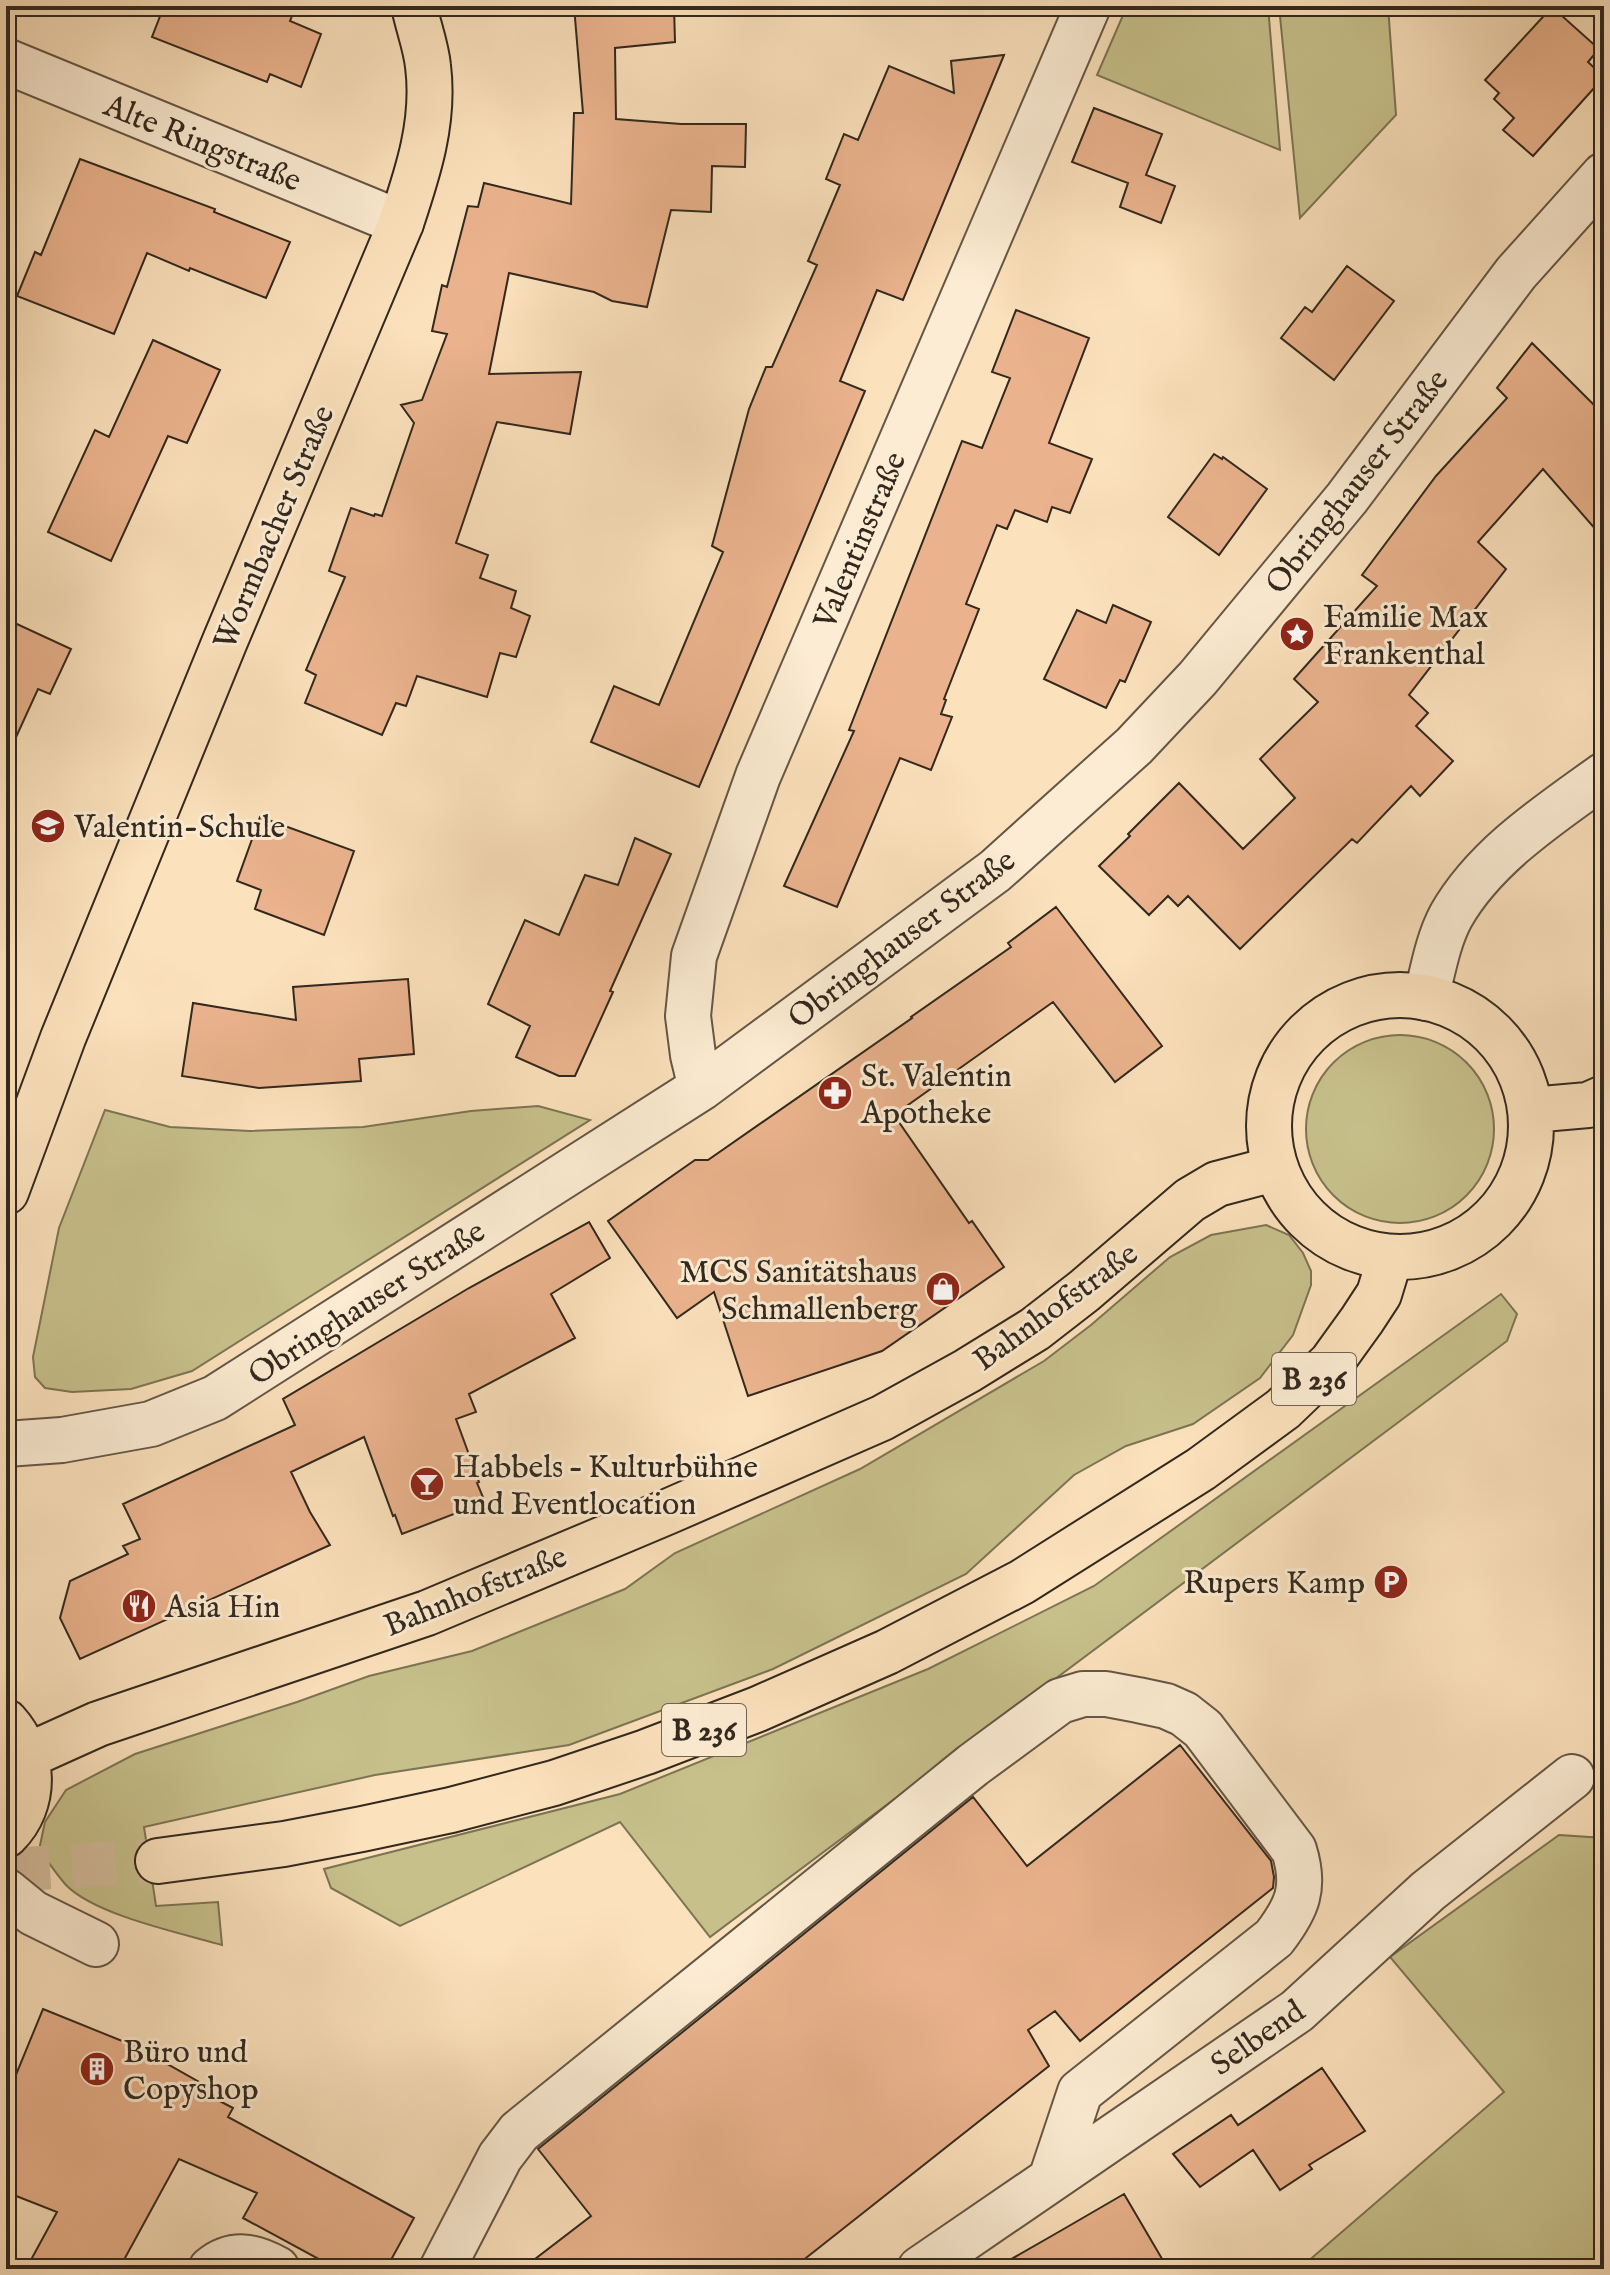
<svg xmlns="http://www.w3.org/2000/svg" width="1610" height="2275" viewBox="0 0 1610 2275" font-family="'IM FELL English',serif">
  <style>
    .green { fill: #c7c08b; stroke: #7c7454; stroke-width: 2 }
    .building { fill: #eab38d; stroke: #32281e; stroke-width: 2 }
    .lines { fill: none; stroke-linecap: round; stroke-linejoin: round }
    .major-tunnel { stroke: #d3bc9c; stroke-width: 44; stroke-dasharray: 44 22; stroke-linecap: butt }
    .minor-casing { stroke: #645646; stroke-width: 48 }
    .major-casing { stroke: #32281e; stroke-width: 48 }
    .minor { stroke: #fcecd3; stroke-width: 44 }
    .major { stroke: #fbe1bc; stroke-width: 44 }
    .labels { text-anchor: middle; stroke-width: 6; stroke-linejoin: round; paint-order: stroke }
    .shield { fill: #fcecd3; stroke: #6f6354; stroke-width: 2 }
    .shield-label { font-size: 30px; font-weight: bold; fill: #32281e }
    .street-label { font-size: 32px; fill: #32281e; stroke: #fcecd3 }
    .poi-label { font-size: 32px; fill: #32281e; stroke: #fcecd3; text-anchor: start }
  </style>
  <rect width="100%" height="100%" fill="#fbe1bc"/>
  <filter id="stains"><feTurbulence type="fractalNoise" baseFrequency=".0025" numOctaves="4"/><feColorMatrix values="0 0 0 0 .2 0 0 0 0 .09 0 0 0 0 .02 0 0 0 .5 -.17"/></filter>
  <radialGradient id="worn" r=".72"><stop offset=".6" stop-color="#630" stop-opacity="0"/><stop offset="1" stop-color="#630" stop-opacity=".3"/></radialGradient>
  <path class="green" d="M1127,6h141l12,144 -183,-75z
    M1279,6h109l8,109 -96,103z
    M1306 1129a94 94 0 1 1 188 0a94 94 0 1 1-188 0Z
    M538,1106l52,14 -398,251 -61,18 -59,3 -27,-4 -10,-11 -2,-20 26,-129 46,-118 65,17 80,4 113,-4 108,-16z
    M1266,1225l23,10 14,18 8,18v14l-18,50 -33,43 -67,46 -67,22 -52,29 -108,99 -193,95 -204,76 -194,30 -231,52 12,79 62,-4 4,43c-42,-12 -127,-30 -156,-60 -10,-11 -18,-24 -27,-35l6,-28 21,-32 69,-36 162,-52 72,-26 103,-25 153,-62 50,-36 185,-84 184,-108 47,-36 79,-68 41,-22z
    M1501,1294l16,20 -10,27 -797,596 -90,-115 -220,104 -69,-38 -7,-19 296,-75 308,-125 166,-83z
    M1559,1835l45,3v431h-299l1,-6 198,-171 -114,-135z"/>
  <path class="building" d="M164,6h132l-6,15 31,13 -20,53 -31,-13 -3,8 -115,-45z
    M574,6h100l1,36 -60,6 1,71 65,5h65l-1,43 -33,-1 -1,46 -40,-2 -24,97 -35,-6 -18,-9 -85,-19 -20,101 92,-2 -11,62 -73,-12 -41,121 32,12 -8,23 36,13 -5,17 19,8 -14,41 -16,-4 -13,44 -70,-21 -11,30 -10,-3 -14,32 -77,-32 11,-28 -10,-5 39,-93 -16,-6 22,-63 23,8 1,-2 7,2 32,-93 -13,-18 21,-5 25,-66 -15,-3 10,-46 5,2 21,-81 10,1 6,-24 87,21 3,-91h9z
    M1552,7l47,42 -11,13 16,15 -71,79 -30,-26 11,-12 -20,-19 5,-6 -14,-13z
    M1004,55l-101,245 -26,-10 -37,91 25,10 -166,396 -108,-45 23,-56 45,19 64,-153 -11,-6 37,-137 17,-42h6l45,-102 -9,-4 32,-76 -14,-6 18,-45 14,6 31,-74 65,27 -3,-32z
    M1094,108l68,26 -16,41 29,11 -14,37 -41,-16 8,-24 -56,-21z
    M80,159l135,50 -1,3 76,30 -24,56 -76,-30 -1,3 -42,-18 -33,81 -97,-38 18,-44 6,3z
    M1347,266l47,35 -60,79 -53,-42 24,-31 7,5z
    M1016,310l73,28 -40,105 43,16 -22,54 -18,-6 -5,15 -32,-12 -8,19 -10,-4 -31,79 13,5 -35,90 2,1 -5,14 11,3 -21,53 -31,-12 -63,149 -53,-21 70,-155 -5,-1 113,-289 20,7 28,-70 -18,-6z
    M153,340l67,30 -33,73 -19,-7 -57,125 -63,-29 47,-102 14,7z
    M1532,343l72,72v124l-61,-70 -65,73 28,27 -97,126 19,18 -12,13 37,35 -33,35 -9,-10 -54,57 -5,-4 -112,110 -52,-53 -10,10 -10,-10 -19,19 -50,-49 31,-30 -2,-2 51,-51 64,66 52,-51 -35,-39 58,-57 -24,-23 83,-93 -15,-11 74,-99 71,-78 -10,-10z
    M1214,454l8,5 1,-2 44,32 -48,66 -51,-38z
    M1113,605l38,17 -26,60 -5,-2 -14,28 -62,-29 33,-69 29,13z
    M6,619l65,30 -21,45 -12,-5 -32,70z
    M260,817l94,34 -30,84 -69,-26 6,-19 -24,-9z
    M635,838l36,16 -61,137 3,1 -38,84h-16l-43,-19 14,-31 -42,-22 37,-84 34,15 26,-60 33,10z
    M1056,907l106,139 -47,36 -62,-80 -159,113 75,108 3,-2 32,46 -122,84 -134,45 -34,-104 -37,26 -69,-97 87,-61h13l204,-142 -1,-1 100,-70 -3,-4z
    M408,979l6,75 -55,5 2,22 -102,7 -77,-12 11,-73 103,17 -3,-33z
    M589,1222l21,36 -59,36 24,44 -106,56 7,18 -20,7 23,63 -2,1 8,19 -83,32 -7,-19 -2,1 -29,-79 -73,35 19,40 20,33 -250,114 -20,-41 10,-37 58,-27 -5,-8 17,-7 -17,-35 172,-79 -12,-26 186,-111z
    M1180,1745l91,116 3,16 -1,11 -193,153 -25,-30 -27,19 21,36 -257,203h-270l69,-53 -53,-67 435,-352 54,69z
    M43,2009l94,38 78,44 -3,6 21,11 -5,9 186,101 -28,51h-49l-94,-51 14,-25 -78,-34 -60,110h-93l31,-57 -51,-20v-93z
    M1322,2068l43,63 -56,34 3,4 -32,21 -27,-40 -53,37 -27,-33 58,-39 7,10z
    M1124,2194l44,75h-174l68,-39z"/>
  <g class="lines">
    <path class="major-tunnel" d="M6,1870l152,-9"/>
    <g class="minor-casing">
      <path id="minor" d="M6,61l395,162
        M1426,998c7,-28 12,-58 25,-82 34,-60 99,-102 153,-141
        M701,1088l-8,-33 -5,-39 6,-60 64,-180 330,-770
        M6,1444l56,-4 89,-16 64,-26 486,-310 294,-217 139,-125 64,-68 149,-180 169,-225 88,-98
        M6,1891l27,22 63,31
        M211,2269c22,-18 43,-13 66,0
        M442,2269l58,-112 19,-25 454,-367 87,-64 23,-7h23l32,6 28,6 18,8 19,15 91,121c12,38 3,58 -20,88l-194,154 -29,87
        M920,2269l377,-258 131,-120 144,-114"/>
    </g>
    <g class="major-casing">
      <path id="major" d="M1269 1126a131 131 0 1 1 262 0a131 131 0 1 1-262 0Z
        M1531,1110l57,-5 16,-7
        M6,1192l57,-154 162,-397 176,-418c17,-51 34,-102 27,-157 -2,-20 -10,-40 -14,-60
        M6,1722c29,32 32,81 0,113
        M27,1756l71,-32 329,-111 240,-101 215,-94 85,-47 68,-42 49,-38 106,-91 27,-16 57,-15
        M158,1861l126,-17 78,-15 89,-19 103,-27 92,-31 112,-43 129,-57 135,-70 179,-113 82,-60 48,-46 31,-43 17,-26 11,-36"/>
    </g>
    <use href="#minor" class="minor"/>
    <use href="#major" class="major"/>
  </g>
  <defs>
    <g id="sight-disc" transform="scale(1.8)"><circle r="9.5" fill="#8f2418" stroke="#fcecd3"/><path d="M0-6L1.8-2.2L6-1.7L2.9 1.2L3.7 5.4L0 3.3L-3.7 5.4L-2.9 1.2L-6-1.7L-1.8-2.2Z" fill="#fff"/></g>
    <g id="school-disc" transform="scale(1.8)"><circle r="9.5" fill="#8f2418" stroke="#fcecd3"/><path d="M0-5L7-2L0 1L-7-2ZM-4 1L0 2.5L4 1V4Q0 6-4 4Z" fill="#fff"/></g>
    <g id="pharmacy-disc" transform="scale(1.8)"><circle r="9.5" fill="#8f2418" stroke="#fcecd3"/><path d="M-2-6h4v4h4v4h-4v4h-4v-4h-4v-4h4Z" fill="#fff"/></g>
    <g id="shop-disc" transform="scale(1.8)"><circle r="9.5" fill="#8f2418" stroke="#fcecd3"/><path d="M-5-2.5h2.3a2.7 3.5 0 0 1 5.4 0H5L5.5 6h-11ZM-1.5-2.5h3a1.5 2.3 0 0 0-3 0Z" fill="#fff"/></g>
    <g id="bar-disc" transform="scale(1.8)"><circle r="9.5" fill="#8f2418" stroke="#fcecd3"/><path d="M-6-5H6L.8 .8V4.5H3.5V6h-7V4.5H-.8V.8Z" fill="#fff"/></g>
    <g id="parking-disc" transform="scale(1.8)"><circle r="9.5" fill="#8f2418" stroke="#fcecd3"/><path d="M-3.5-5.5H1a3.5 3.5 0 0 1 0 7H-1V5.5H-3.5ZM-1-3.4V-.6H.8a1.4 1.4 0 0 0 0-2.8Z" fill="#fff"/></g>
    <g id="restaurant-disc" transform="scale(1.8)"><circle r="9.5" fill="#8f2418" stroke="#fcecd3"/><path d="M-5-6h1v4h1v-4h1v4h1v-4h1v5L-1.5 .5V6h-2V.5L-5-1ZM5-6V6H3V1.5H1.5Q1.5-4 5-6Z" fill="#fff"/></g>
    <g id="building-disc" transform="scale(1.8)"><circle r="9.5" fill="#8f2418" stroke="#fcecd3"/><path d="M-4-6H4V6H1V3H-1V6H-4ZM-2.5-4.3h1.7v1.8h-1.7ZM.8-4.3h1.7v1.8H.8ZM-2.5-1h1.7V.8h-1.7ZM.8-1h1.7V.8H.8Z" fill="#fff"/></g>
  </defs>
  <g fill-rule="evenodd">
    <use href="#sight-disc" x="1297" y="634"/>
    <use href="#school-disc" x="48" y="826"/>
    <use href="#pharmacy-disc" x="835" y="1093"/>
    <use href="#shop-disc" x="943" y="1289"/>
    <use href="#bar-disc" x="427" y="1484"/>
    <use href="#parking-disc" x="1391" y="1582"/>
    <use href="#restaurant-disc" x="139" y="1606"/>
    <use href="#building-disc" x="97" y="2069"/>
  </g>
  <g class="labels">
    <g class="shield">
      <rect x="1272" y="1353" width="84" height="52" rx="6"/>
      <rect x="662" y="1704" width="84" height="52" rx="6"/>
    </g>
    <g class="shield-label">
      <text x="1314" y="1389">B 236</text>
      <text x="704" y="1740">B 236</text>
    </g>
    <g class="street-label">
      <text transform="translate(203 142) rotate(22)" y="11">Alte Ringstraße</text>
      <text transform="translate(1356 481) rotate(-52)" y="11">Obringhauser Straße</text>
      <text transform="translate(273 527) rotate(-67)" y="11">Wormbacher Straße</text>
      <text transform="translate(859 540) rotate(-67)" y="11">Valentinstraße</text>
      <text transform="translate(901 938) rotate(-37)" y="11">Obringhauser Straße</text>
      <text transform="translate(366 1302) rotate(-33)" y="11">Obringhauser Straße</text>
      <text transform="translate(1055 1306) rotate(-36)" y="11">Bahnhofstraße</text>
      <text transform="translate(475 1590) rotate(-22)" y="11">Bahnhofstraße</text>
      <text transform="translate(1257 2037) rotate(-35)" y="11">Selbend</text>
    </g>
    <g class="poi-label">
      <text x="1323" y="627">Familie Max<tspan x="1323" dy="37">Frankenthal</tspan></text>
      <text x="74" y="837">Valentin-Schule</text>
      <text x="861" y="1086">St. Valentin<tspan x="861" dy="37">Apotheke</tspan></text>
      <text x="917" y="1282" text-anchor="end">MCS Sanitätshaus<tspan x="917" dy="37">Schmallenberg</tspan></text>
      <text x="453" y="1477">Habbels – Kulturbühne<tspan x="453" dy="37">und Eventlocation</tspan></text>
      <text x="1365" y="1593" text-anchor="end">Rupers Kamp</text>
      <text x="165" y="1617">Asia Hin</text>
      <text x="123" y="2062">Büro und<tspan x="123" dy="37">Copyshop</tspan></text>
    </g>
  </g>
  <rect width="1610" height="2275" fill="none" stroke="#fbe1bc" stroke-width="32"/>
  <rect x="8" y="8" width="1594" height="2259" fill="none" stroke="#32281e" stroke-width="4"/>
  <rect x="16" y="16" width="1578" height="2243" fill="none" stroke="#32281e" stroke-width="2"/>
  <rect width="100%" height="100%" filter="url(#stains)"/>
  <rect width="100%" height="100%" fill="url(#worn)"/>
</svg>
